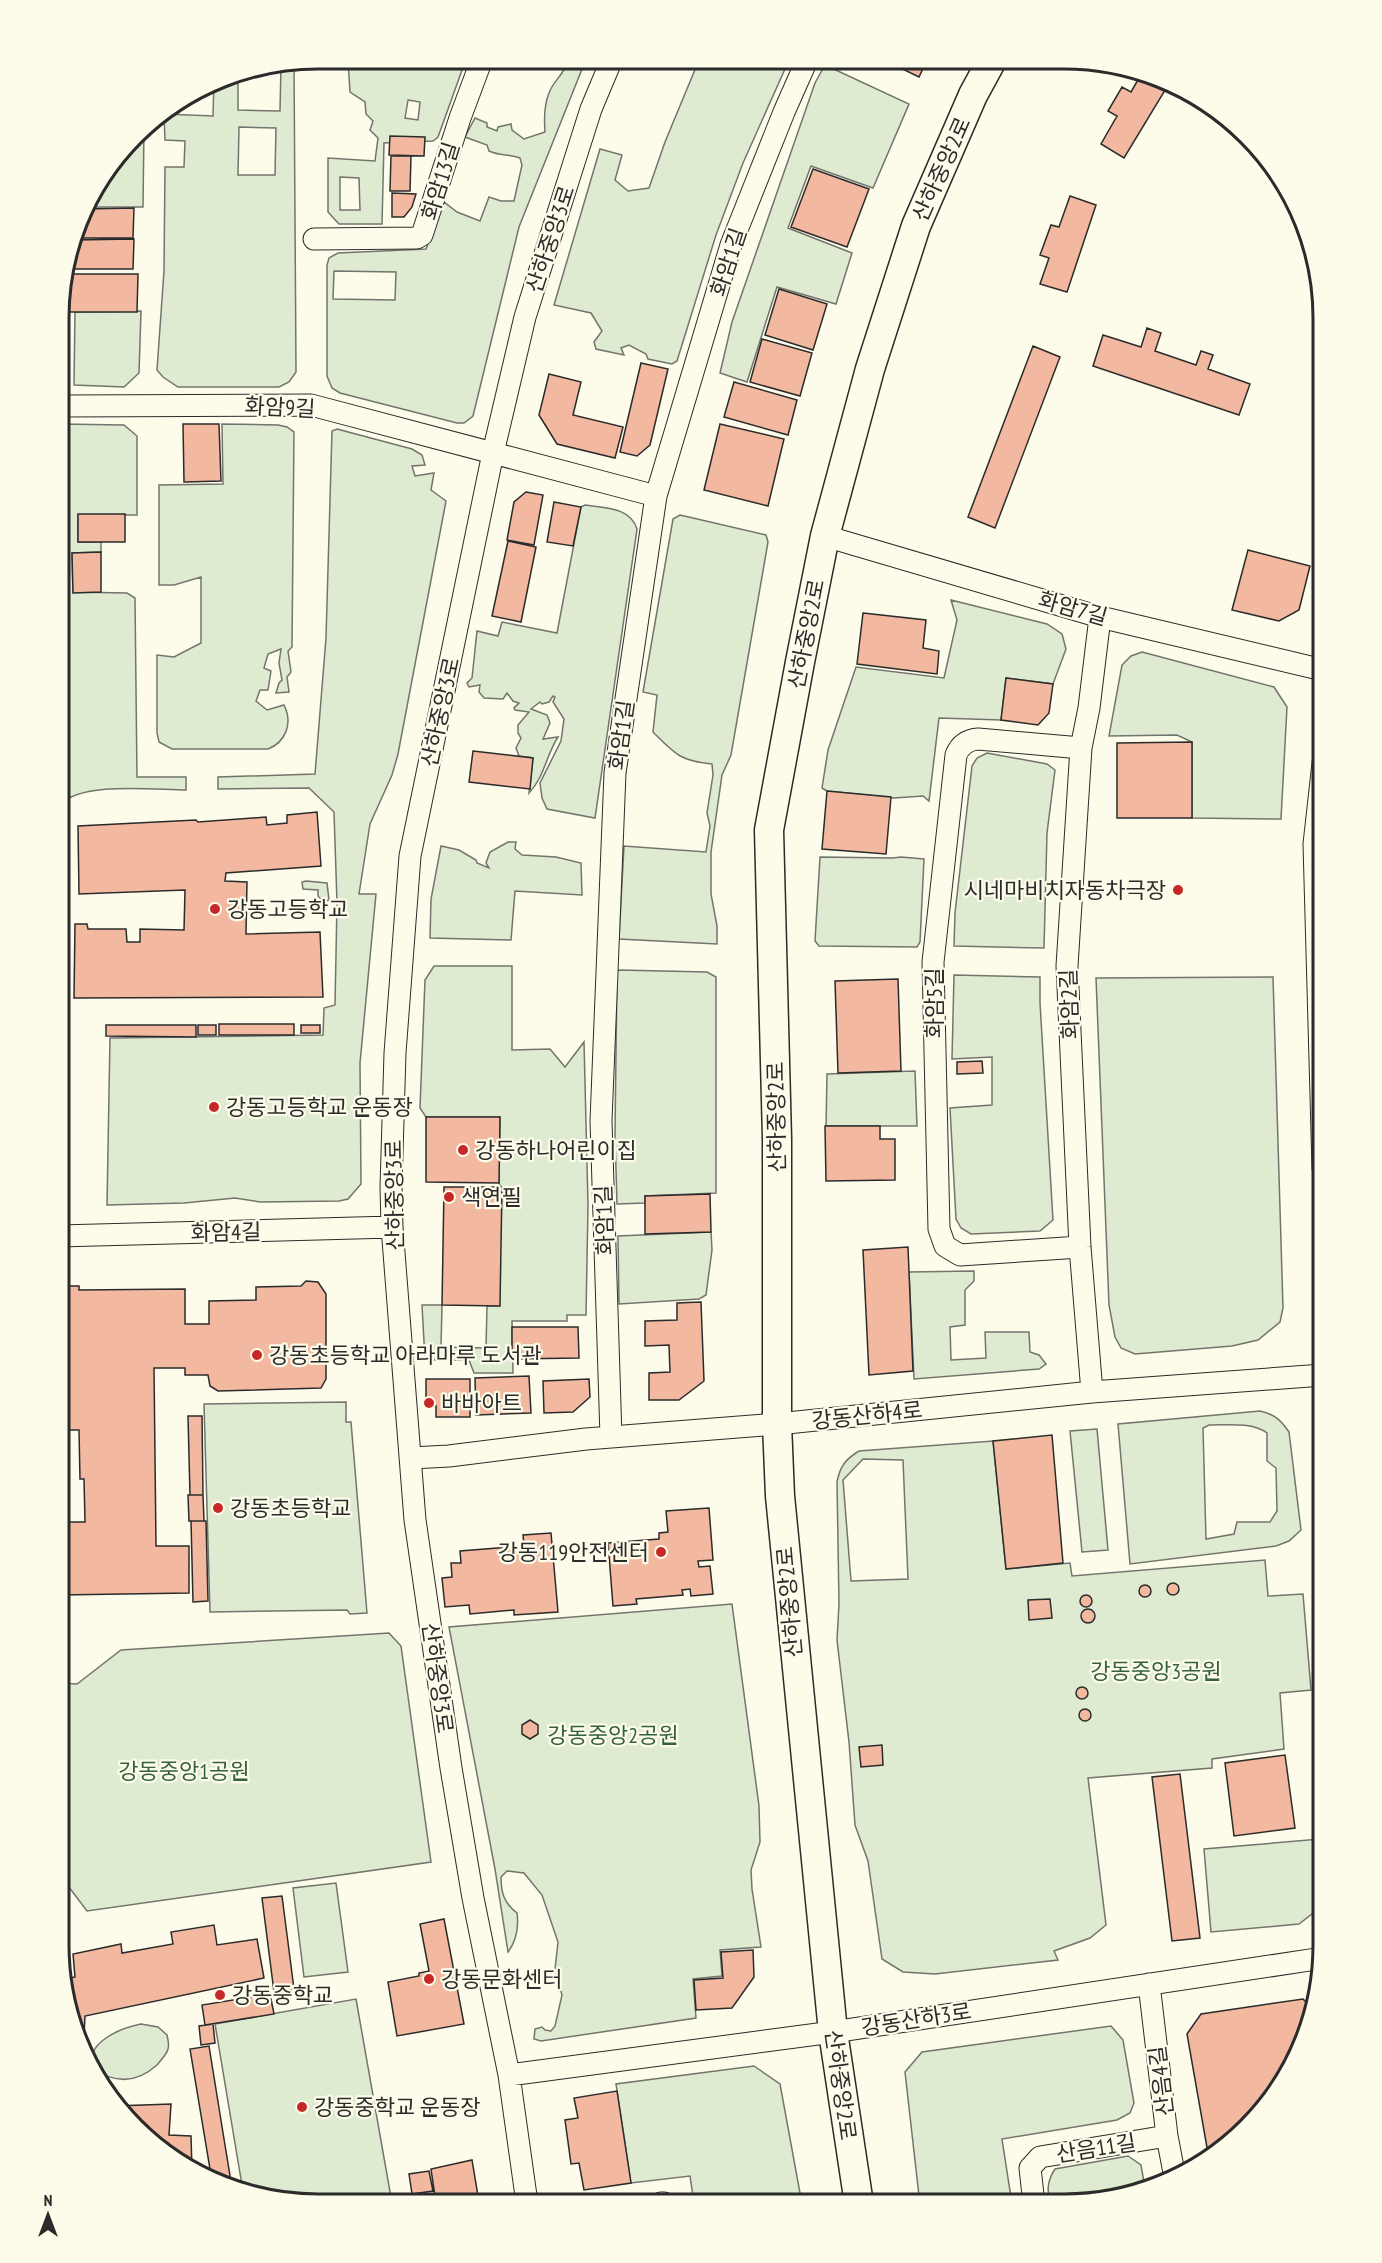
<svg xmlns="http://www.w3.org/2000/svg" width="1382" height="2263" viewBox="0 0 1382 2263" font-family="'PT Sans Narrow','Noto Sans KR',sans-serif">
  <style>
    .green { fill: #deebd1; stroke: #74746e; stroke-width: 1.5; fill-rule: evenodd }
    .building { fill: #f2b8a0; stroke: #2b2b2b; stroke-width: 1.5 }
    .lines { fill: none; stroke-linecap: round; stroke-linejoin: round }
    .minor-casing { stroke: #2b2b2b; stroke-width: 23 }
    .secondary-casing { stroke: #2b2b2b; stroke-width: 31 }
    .minor { stroke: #fdfbea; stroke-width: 21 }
    .secondary { stroke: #fdfbea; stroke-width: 28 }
    .poi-dot { fill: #c62828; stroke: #fdfbea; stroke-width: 2 }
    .labels { text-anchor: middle; stroke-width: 4.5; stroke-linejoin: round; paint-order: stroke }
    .street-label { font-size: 22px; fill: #2b2b2b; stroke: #fdfbea }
    .poi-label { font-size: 22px; fill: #2b2b2b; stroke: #fdfbea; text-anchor: start }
    .park-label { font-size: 22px; fill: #34623c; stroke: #fdfbea }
    .rim { fill: none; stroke: #2b2b2b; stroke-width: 3 }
  </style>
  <rect width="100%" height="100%" fill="#fdfbea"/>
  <path class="green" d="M344,59h122l-28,78 -5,4 -49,2 -2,81h-43l-11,-12v-54l47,3 3,-23 -8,-8 3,-9 -7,-7 -1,-12 -15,-10 -2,-32zM408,100l12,2 -2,18 -13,-2zM340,177l19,1 1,32h-20z
    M568,59h18l-67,168 -46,189 -9,7h-7l-117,-30 -8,-5 -5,-12v-111l2,-7 9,-5 88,-4 18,-47 13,10 23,9 9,-24 12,4h13l8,-36 -2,-7c-11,-4 -20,-2 -31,-7l-2,-6 -22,-8 10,-19 12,5v4l10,4 1,-4 13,-3 1,6 12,9 21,-7c-1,-13 -1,-27 4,-39 5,-14 16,-18 19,-34zM334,271l62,1 -1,28 -62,-1z
    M699,60h90l-46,103 -27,72 -39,126 -5,3 -24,-5 -2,-5 -17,-9 -8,3 3,7 -28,-6 -2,-7 8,-11 -11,-18 -37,-8 46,-156 22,6 -7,25 13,11 21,-3 16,-46z
    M294,63l2,309 -7,10 -10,5h-101l-15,-10 -6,-7 7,-99 1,-104h19l1,-26 -20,-1 -1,-26 49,2 1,-35 5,-3 19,-4v36l42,1 1,-45zM239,127l37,1 -1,47h-37z
    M825,65l84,39 -36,84 -62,-22 -23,62 64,25 -16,51 -59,-17 -30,95 -27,-9 12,-51 83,-239z
    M144,127l-1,80h-59l1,-4z
    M141,311l-2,62 -15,14 -50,-2 1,-73z
    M60,424l64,1 13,11v79h-59v27h23v10l-29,1 1,39 54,1 8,5 2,179h49v13c-31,0 -105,-9 -126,15z
    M222,424l56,1 9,2 7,5 -2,215 -4,4 3,21 -4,5 2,15 -13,1 3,-10 3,-3 -3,-17 2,-14 -13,5 -4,14 7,3 -3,19h-8l-4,11 11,9 17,-5c9,18 2,37 -16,44h-96l-13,-7 -2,-9v-78l17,2 27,-14v-66l-27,8h-15v-100l64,-1z
    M337,429l75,20 10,6 3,10 -13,1 3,10 19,-3 -3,17 15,11 -48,253 -6,21 -22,49 -11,70h17l-16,169 1,121 -13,15 -9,2 -79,1 -25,-4 -51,5 -77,2 3,-167 213,-3 1,-27 11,-3 2,-102 -3,-91 -25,-24 -91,1v-12l97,-3 11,-136 6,-207z
    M585,505c20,3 45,2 52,24l-42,289 -48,-9 -5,-11 -2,-15 21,-42 3,-22 -11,-17 2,-5 -2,-1 -4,6 -7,2 -2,-2 -9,7 16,6 3,8 -7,16 15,-2c-12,18 -13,39 -29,56l4,-35 -14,-2 -3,-8 5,-10 -3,-5v-8l11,-13 -14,-2 -1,-2 5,-5 -6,-2 -6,-8 -4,6 -19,-1 -5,-6 1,-7 -11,2 -2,-4 5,-5 5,-47 21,5 4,-14 55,11 24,-126z
    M680,515l86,20 2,7 -37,213 -9,20 -11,77v42l6,32v18l-98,-5 5,-93 82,6 4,-26 -3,-13 6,-38 -1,-11c-32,-3 -37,-10 -59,-32l4,-37 -14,-3 30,-173z
    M951,600l96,24 15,10 4,15 -13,35 -47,-6 -5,42 -62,-2 -10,83 -6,-5 -29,2 -67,-7 -5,-3 6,-38 28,-83 88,11 13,-58z
    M1142,652l132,35 13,20 -6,112 -89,-1v-76l-15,-7 -68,1 13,-71 9,-9z
    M987,753l60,11 8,6 -8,63 -3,115 -90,-2 1,-33 17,-147 5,-8z
    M508,842h8l-1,7 7,6 34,2 25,6 1,32 -67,-4 -4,49 -81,-2 1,-39 10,-53 18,4 17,10 1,3 12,5 -3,-5 4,-11z
    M820,857l73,1 8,-1 23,2 -4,83 -3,5 -98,-1 -4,-5z
    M306,881l21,2 2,17 -6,2 -5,-6v-6l-15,-1 -1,-7z
    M434,966h78v84l38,-1 15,18 19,-25 4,163 -2,110h-19v6h-55l1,52h-39l-5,-13h-44l-3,-55h20l-1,42 45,1 1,-42h12l2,-119 -2,-4 1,-66h-74l-6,-9 5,-128z
    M618,970l89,2 9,5v216l-71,3v7l-28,1 -2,-69 2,-163z
    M954,975l86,2v26l13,217 -13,11 -69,3 -10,-6 -5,-9 -6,-111 42,-3v-48l-40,2z
    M1273,977l10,331 -3,14 -22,18 -26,6 -97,8 -14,-6 -6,-11 -6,-32 -13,-327z
    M915,1071l2,55h-91l1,-52z
    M711,1232l1,18 -6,45 -7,4 -80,5 -1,-68z
    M974,1271v10l-9,9v35l-15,2 1,33 35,-2 -1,-26h44l1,20 9,3 7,9 -7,5 -125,10 -5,-107z
    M346,1402v20h5l16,191 -17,1 -3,-4 -137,2 -6,-208z
    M1260,1411c14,3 21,9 29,21l12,98 -12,11 -13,5 -146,18 -12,-140zM1209,1425c19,0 43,-3 58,8v28l9,7 1,43 -7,11h-33l-3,12 -28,5 -3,-111z
    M1097,1429l11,121 -26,2 -12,-121z
    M993,1441l13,128 64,-6 2,13 193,-16 3,36 35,-2 8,96 -31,3 4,56 -72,10v9l-124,10 18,147 -16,13 -36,13 4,9 -123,14 -32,-2 -21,-13 -14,-98 -13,-36 -6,-83 -12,-102 2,-36 -2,-122c3,-16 9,-23 22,-31zM863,1459l40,1 5,119 -57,2 -8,-101z
    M732,1604l27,202 1,36 -9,28 1,19 9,58 -41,3 2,26 -29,3 3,39 -155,23 -7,-2 1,-10 7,-2 3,3 6,1 4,-5 7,-31 -7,-26 3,-27 -16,-47 -18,-22 -17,-2 -6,6c0,16 3,26 16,36 2,15 0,27 -9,39l-13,-83 -46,-242z
    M389,1633l12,13 30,216 -344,49 -28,-37v-191l18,1 44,-34z
    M1320,1839l3,58 -6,13 -18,14 -88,8 -7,-83z
    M336,1883l12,89 -44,5 -11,-89z
    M356,1999l36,204 -108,-1 -41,-11 -28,-167z
    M141,2024l17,3 9,8c1,4 2,11 1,14 -1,5 -8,12 -11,16 -20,18 -42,19 -65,3 -7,-26 29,-40 49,-44z
    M1111,2026l12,14 11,63 -4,10 -13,7 -115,19 10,65h-95l2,-8 -14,-124 17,-20z
    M754,2066l26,18 22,120 -108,-1 -4,-27 -59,7 -15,-99z
    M1128,2156l13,9 4,23 -80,16h-15c-3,-14 -3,-23 5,-35z"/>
  <path class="building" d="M884,60h43l-8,17z
    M1142,73l28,9 -46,76 -23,-14 16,-28 -9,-5 14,-24 9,5z
    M1213,107l9,5 15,15 -27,-14z
    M390,136l35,1 -1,19 -35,-1z
    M391,156h20l-1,35h-20z
    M813,169l56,20 -22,58 -56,-20z
    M392,193l24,1 -4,13 -8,10h-12z
    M1070,196l26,9 -29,87 -27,-8 9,-26 -9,-3 11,-30 8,2z
    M134,208l-1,30h-58l9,-29z
    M134,239l-1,30h-60l1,-29z
    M65,274h73l-1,38h-72z
    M779,289l48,15 -14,46 -48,-15z
    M1147,328l14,5 -6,18 41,14 5,-14 12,4 -5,14 42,15 -11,31 -146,-49 10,-31 38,12z
    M762,339l50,14 -12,43 -50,-14z
    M1033,346l27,11 -65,171 -27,-11z
    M641,363l27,6 -18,76 -13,11 -17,-4z
    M549,374l32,8 -8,33 50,12 -8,31 -58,-14 -18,-29z
    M734,382l63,18 -9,35 -64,-18z
    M183,424h36l2,57 -37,1z
    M720,424l64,15 -16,67 -64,-16z
    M526,492l17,3 -9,50 -27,-5 7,-38z
    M554,502l27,5 -8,39 -26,-4z
    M78,514h47v28h-47z
    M508,541l28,6 -15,75 -29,-6z
    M1248,550l62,16 -11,44 -20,11 -47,-11z
    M101,552v40l-28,1 -1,-40z
    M863,613l63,7 -3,28 16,3 -2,23 -80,-10z
    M1006,678l47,6 -4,29 -11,12 -37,-5z
    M1192,742v76h-75v-75z
    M473,751l60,7 -3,31 -61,-7z
    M827,791l64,6 -5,57 -64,-5z
    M317,812l4,54 -95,7 -1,8 22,1 -1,52 74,-2 3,65 -249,1 1,-74h12l1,5h38l1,13h13v-13l44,1 1,-40 -106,4 -1,-68 118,-6 2,2 68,-5 1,8 20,-2v-8z
    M898,979l3,92 -63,2 -3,-92z
    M219,1024h75v11h-75z
    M106,1025h90v12l-90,-1z
    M198,1025h18v10h-18z
    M301,1025h19v8h-19z
    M982,1061l1,12 -26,1v-12z
    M426,1117h74l-1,66 -73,-1z
    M825,1126h55v13h15v41l-69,1z
    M444,1187h58l-2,119 -58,-1z
    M710,1194l1,38 -66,2v-38z
    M908,1247l5,124 -44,4 -6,-125z
    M306,1281l12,1 8,12v85l-5,9 -103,3 -8,-5 -2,-11h-23v-7h-31l2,178h33v47l-130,2 2,-73h24l-1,-43h-4l-1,-49h-20v-144h20v4l106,-1v35h24v-23l47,-1v-13l45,-1z
    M701,1302l3,79 -25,19h-30v-27l21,-1 -1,-27 -24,1v-25l32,-1v-17z
    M512,1327h66l1,31 -67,1z
    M529,1376l2,37 -55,2 -1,-37z
    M426,1379h44v38h-34v-11h-10z
    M589,1379l1,18 -17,15 -29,1 -1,-32z
    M188,1416h14l1,79h-13z
    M1052,1435l11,128 -57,6 -13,-128z
    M188,1495h15l1,26h-15z
    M709,1508l4,52 -15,1 1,6 11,-1 3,28 -22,2 -1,-7 -8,1 1,5 -47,4 1,5 -24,2 -5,-63 51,-4v-6l9,-1 -2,-21z
    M191,1521h15l2,80 -15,1z
    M551,1533l7,79 -44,3v-5l-44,4 -1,-9 -24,2 -3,-29 10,-1 -1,-14h10l-1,-12 64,-5 -1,-11z
    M1167 1589a6 6 0 1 1 12 0a6 6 0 1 1-12 0Z
    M1139 1591a6 6 0 1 1 12 0a6 6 0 1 1-12 0Z
    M1080 1601a6 6 0 1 1 12 0a6 6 0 1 1-12 0Z
    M1050,1599l2,19 -23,2 -1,-20z
    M1081 1616a7 7 0 1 1 14 0a7 7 0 1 1-14 0Z
    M1076 1693a6 6 0 1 1 12 0a6 6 0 1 1-12 0Z
    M1079 1715a6 6 0 1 1 12 0a6 6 0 1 1-12 0Z
    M530,1720l8,5v9l-8,5 -8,-5v-9z
    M882,1745l1,20 -22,2 -2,-20z
    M1285,1755l10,73 -61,8 -9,-73z
    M1180,1774l20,164 -28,3 -20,-164z
    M282,1896l12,93 -20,3 -12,-94z
    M444,1919l20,105 -67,12 -9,-54 31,-6v-3l10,-2 -9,-47z
    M214,1925l3,20 40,-6 7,39 -179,38 -2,37 -5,-9 -13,-65 10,-2 -2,-23 48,-10 1,9 51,-9 -2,-12z
    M753,1950l1,27 -22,31 -36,2 -2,-30 29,-2 -2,-26z
    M270,1994l4,20 -69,11 -3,-20z
    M1303,1999l9,9 -8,36 -34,59 -48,48 -13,8 -22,-125 14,-20z
    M213,2024l2,19 -14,2 -2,-19z
    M209,2046l15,93 8,49 -20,-7 -22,-132z
    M617,2091l14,92 -47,7 -5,-27 -8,1 -6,-44 13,-2 -4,-20z
    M171,2104l-2,31 22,1 1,34 -32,-19 -45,-45z
    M472,2160l6,36 -42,7 -5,-34z
    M429,2171l4,20 -21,3 -3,-20z"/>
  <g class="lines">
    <g class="minor-casing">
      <path id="minor" d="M314,239l103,-1 5,-3 38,-117 22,-59
        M61,406l250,-1 345,91
        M825,536l275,81 223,53
        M1323,1168l-9,-324 9,-81
        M59,1236l333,-9
        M1080,1247l-120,8 -15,-9 -6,-17 -6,-267 23,-207c4,-10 11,-15 22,-16l103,9
        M1092,1392l-12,-145 -13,-281 14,-218 8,-40 11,-91
        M611,1437l-10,-316 14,-348 41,-277 75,-251 53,-133 23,-52
        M411,1458l38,-2 137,-17 191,-15 315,-32 231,-17
        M1149,1984l18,152 8,42
        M509,2075l324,-43 490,-74
        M527,2203l-18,-128 -36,-177 -22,-130 -36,-248 -23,-293 -1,-40 4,-134 15,-197 83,-403 32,-136 66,-208 21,-50
        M661,2203h3
        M1034,2204l-4,-36 10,-11 127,-21"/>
    </g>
    <g class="secondary-casing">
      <path id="secondary" d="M859,2204l-26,-172 -53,-536 -3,-72v-285l-8,-309 31,-168 25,-126 45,-167 46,-143 57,-131 19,-35"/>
    </g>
    <use href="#minor" class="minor"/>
    <use href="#secondary" class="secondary"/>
  </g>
  <g class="poi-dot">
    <circle cx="1178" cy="890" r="6"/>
    <circle cx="215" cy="909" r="6"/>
    <circle cx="214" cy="1107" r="6"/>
    <circle cx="463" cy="1150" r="6"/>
    <circle cx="449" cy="1197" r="6"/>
    <circle cx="257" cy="1355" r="6"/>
    <circle cx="429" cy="1403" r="6"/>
    <circle cx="218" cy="1508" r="6"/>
    <circle cx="661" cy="1552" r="6"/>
    <circle cx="429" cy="1979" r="6"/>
    <circle cx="220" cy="1995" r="6"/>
    <circle cx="302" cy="2107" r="6"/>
  </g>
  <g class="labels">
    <g class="street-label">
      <text transform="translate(941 169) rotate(-66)" y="8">산하중앙2로</text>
      <text transform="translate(440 181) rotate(-73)" y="8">화암13길</text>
      <text transform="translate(550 239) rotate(-72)" y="8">산하중앙3로</text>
      <text transform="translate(728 262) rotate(-72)" y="8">화암1길</text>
      <text transform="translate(280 407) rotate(3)" y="8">화암9길</text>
      <text transform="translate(1073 608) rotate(16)" y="8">화암7길</text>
      <text transform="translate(806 634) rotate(-79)" y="8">산하중앙2로</text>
      <text transform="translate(440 712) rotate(-78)" y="8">산하중앙3로</text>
      <text transform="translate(621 735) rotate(-82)" y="8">화암1길</text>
      <text transform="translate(934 1003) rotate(-90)" y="8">화암5길</text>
      <text transform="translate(1069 1004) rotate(-92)" y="8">화암2길</text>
      <text transform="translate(776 1117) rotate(-91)" y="8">산하중앙2로</text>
      <text transform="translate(394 1195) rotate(-91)" y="8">산하중앙3로</text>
      <text transform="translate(604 1220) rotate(-92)" y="8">화암1길</text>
      <text transform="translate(226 1232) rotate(-1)" y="8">화암4길</text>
      <text transform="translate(867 1415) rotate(-6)" y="8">강동산하4로</text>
      <text transform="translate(789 1602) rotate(-95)" y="8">산하중앙2로</text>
      <text transform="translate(438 1678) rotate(82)" y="8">산하중앙3로</text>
      <text transform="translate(916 2019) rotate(-9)" y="8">강동산하3로</text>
      <text transform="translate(1161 2081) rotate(-97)" y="8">산음4길</text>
      <text transform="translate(841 2085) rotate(82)" y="8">산하중앙2로</text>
      <text transform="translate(1096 2148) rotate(-9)" y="8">산음11길</text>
    </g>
    <g class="poi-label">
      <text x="1166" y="898" text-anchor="end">시네마비치자동차극장</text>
      <text x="227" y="917">강동고등학교</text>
      <text x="226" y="1115">강동고등학교 운동장</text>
      <text x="475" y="1158">강동하나어린이집</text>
      <text x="461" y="1205">색연필</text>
      <text x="269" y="1363">강동초등학교 아라마루 도서관</text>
      <text x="441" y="1411">바바아트</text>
      <text x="230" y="1516">강동초등학교</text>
      <text x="649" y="1560" text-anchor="end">강동119안전센터</text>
      <text x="441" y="1987">강동문화센터</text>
      <text x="232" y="2003">강동중학교</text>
      <text x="314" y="2115">강동중학교 운동장</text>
    </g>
    <g class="park-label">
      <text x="1156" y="1679">강동중앙3공원</text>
      <text x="613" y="1743">강동중앙2공원</text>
      <text x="184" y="1779">강동중앙1공원</text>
    </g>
  </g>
  <path d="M0 0H1382V2263H0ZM318 69H1064A249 249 0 0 1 1313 318V1945A249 249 0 0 1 1064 2194H318A249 249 0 0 1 69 1945V318A249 249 0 0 1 318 69Z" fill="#fdfbea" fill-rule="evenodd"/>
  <path class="rim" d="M318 69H1064A249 249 0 0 1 1313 318V1945A249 249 0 0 1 1064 2194H318A249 249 0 0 1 69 1945V318A249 249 0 0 1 318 69Z"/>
  <g transform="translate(48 2215)" stroke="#fdfbea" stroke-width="4.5" paint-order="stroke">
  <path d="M0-4.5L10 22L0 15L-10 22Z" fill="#2b2b2b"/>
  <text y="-9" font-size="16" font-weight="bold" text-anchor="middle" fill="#2b2b2b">N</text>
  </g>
</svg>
